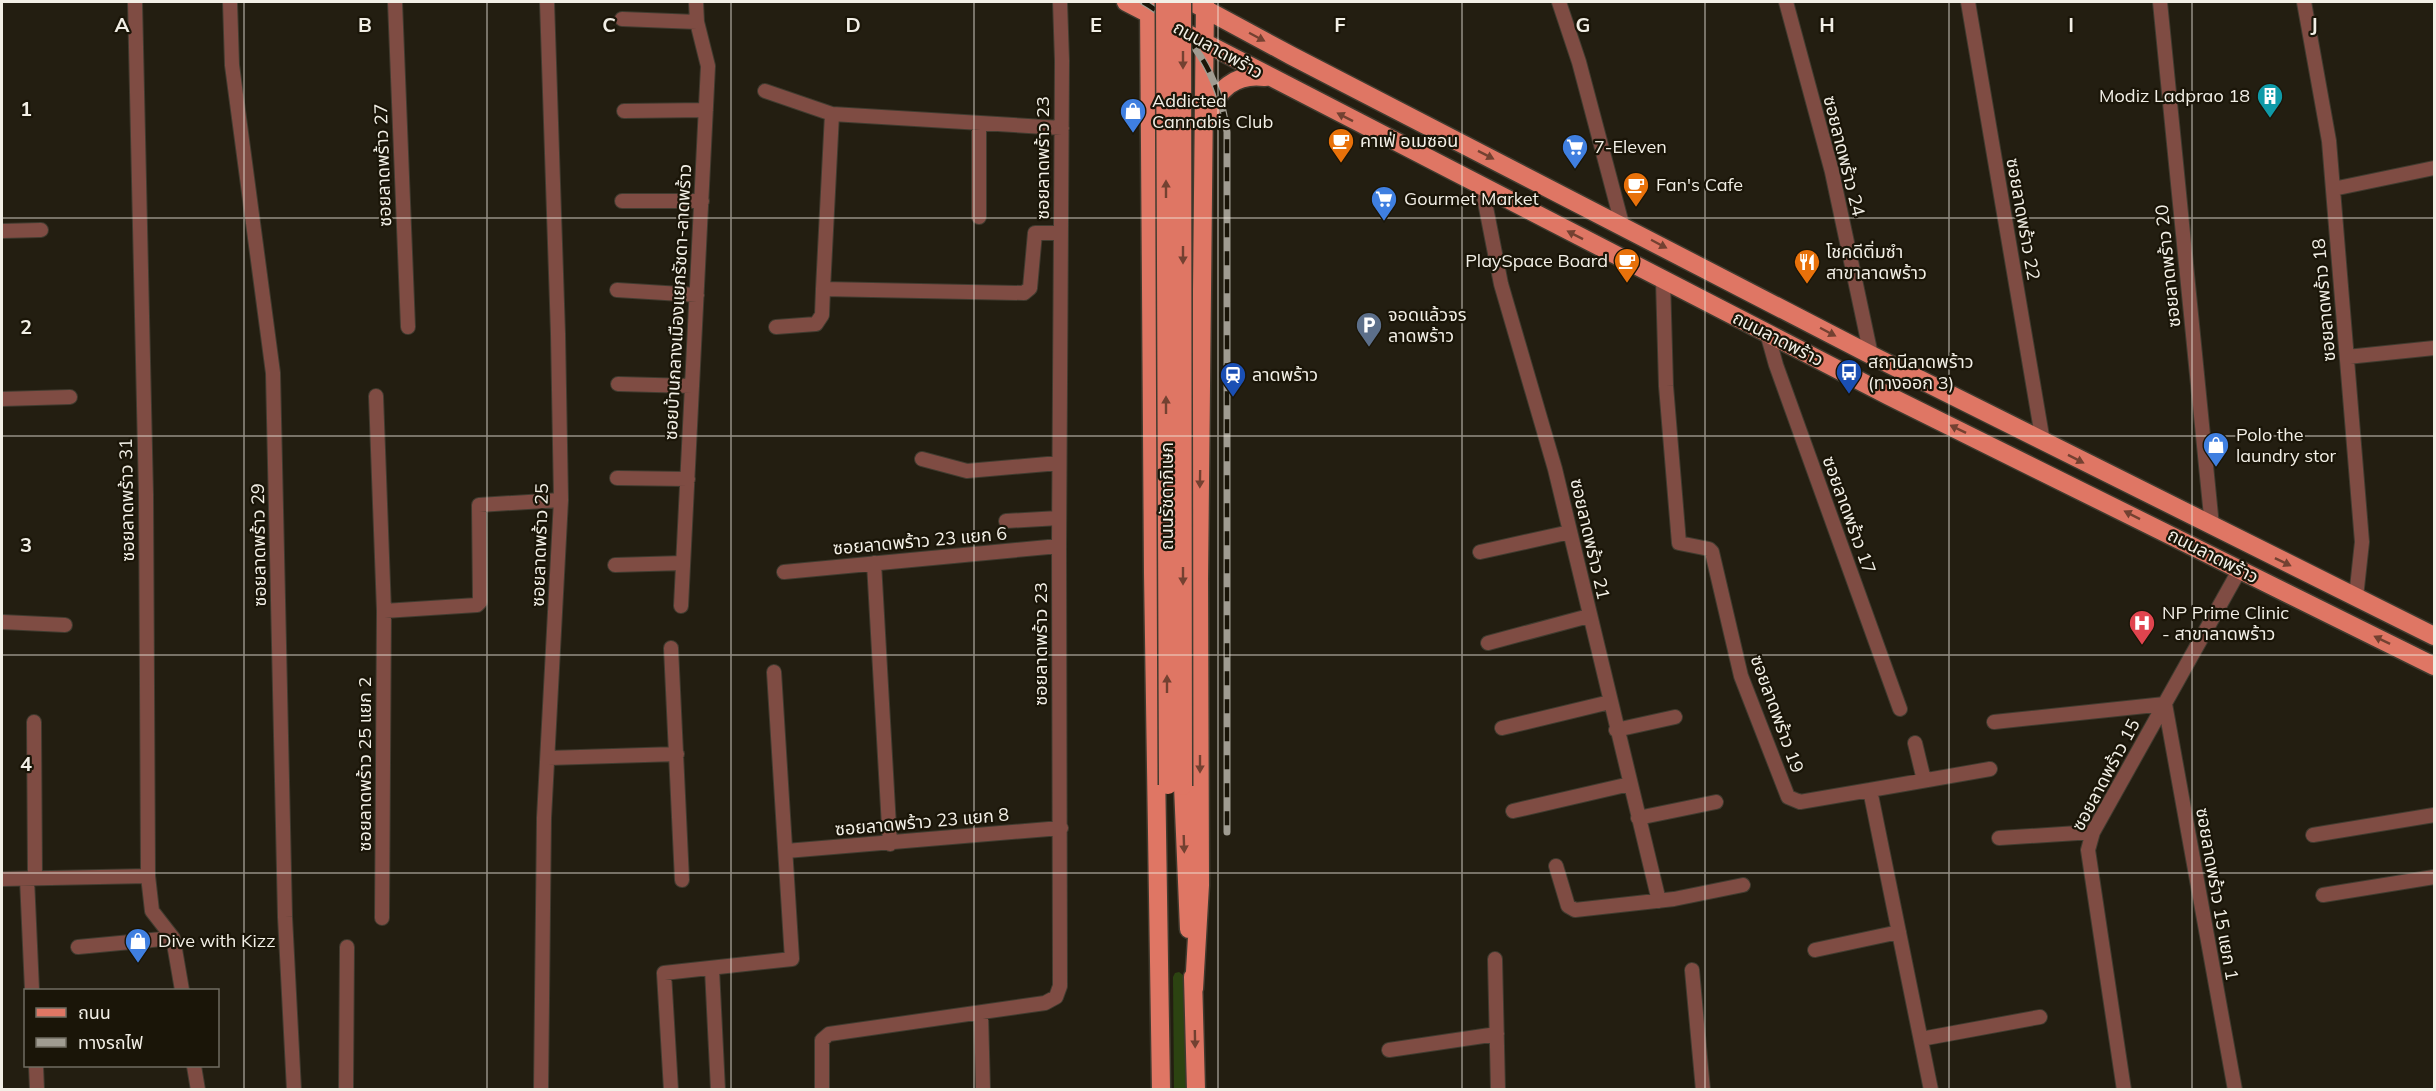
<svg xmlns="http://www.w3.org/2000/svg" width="2436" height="1091" viewBox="0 0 2436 1091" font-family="Mulish,'Noto Sans Thai',sans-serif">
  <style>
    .green { fill: #2c4311 }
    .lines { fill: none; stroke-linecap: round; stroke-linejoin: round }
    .street-casing { stroke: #403b2f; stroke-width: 16 }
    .primary-casing { stroke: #403b2f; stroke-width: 21 }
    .street { stroke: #7f4c43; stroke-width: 14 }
    .primary { stroke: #df7664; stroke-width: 18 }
    .rail-casing { stroke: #a09c91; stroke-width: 7 }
    .rail { stroke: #1a1508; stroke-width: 4.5; stroke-dasharray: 14; stroke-linecap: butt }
    .primary-bridge-casing { stroke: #403b2f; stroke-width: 21; stroke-linecap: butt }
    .primary-bridge { stroke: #df7664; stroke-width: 18 }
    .oneway { fill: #734131 }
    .grid { fill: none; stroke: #f2efe6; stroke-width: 1.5; stroke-opacity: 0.55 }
    .labels { text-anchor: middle; stroke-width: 4.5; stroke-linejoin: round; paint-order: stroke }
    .street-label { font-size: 18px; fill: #f2efe6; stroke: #1a1508 }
    .poi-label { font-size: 18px; fill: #f2efe6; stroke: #1a1508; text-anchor: start }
    .grid-label { font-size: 20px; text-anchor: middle; font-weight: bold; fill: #f2efe6; stroke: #1a1508; stroke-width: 4.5; stroke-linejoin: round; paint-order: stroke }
  </style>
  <rect width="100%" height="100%" fill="#231e11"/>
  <path class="green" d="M1179,972l4,3 3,114h-12l-1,-112 2,-4z"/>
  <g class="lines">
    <g class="street-casing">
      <path id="street" d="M135,2l11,493 2,381 4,35 21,27 9,52
        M230,2l2,63 41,308 12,544 9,173
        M395,2l13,325
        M1559,2l20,60 43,162
        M1786,2l46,170 39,183
        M1968,2l75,440
        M2160,2l52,524
        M2304,2l25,139 33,401 -6,55
        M622,19l75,3
        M765,91l67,23 230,14
        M624,111l82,-1
        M832,114l-9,175 201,4 6,-5 5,-55h26
        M1482,187l19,97 54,185 104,432
        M2333,189l101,-21
        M622,201h80
        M979,217v-93
        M2,231l39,-1
        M1663,280l3,106 13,157 30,6 3,3 29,124 47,121 12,5 70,-12 61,300
        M617,290l80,5
        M776,327l40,-3 6,-9 1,-26
        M1767,333l9,32 124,344
        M2347,357l87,-9
        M618,384l74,2
        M376,396l8,215 -2,307
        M2,399l68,-2
        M922,459l45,12 92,-8
        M617,478l71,1
        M1006,521l53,-3
        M1480,552l90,-20
        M874,563l16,281
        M615,565l68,-2
        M784,572l275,-26
        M681,606l27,-540 -11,-44 -1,-20
        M384,611l93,-6 3,-3 -1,-97 82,-5
        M2,622l63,3
        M1488,643l101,-27
        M671,648l11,232
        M34,722l1,156
        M1994,722l171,-18 70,386
        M1502,728l108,-26
        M1616,730l59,-13
        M1915,743l9,37
        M548,758l129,-4
        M1870,790l120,-21
        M1513,811l117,-27
        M1638,818l78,-16
        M2313,835l121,-20
        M1999,838l94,-6
        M786,851l275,-23
        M1556,866l12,40 7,4 99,-11 69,-14
        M2,879l146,-3
        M27,879l5,111
        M2323,895l111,-18
        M78,947l95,-9
        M1815,950l84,-18
        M1495,959l3,131
        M712,969l6,121
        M1692,970l11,120
        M981,1014l2,76
        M1921,1039l119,-22
        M1389,1050l108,-16
        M36,1066l1,24
        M194,1066l4,24
        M346,1090l1,-143
        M541,1090l3,-272 17,-318 -3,-166 -11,-332
        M671,1090l-7,-117 128,-14 -18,-287
        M822,1090v-50l7,-6 216,-31 11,-6 4,-11 -1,-440 3,-485 -2,-59
        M2124,1090l-36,-240 5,-18 147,-263"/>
    </g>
    <g class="primary-casing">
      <path id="primary" d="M1126,2l763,394 545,270
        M1149,2l4,571 8,517
        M1192,2l100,54 579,299 563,281
        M1209,117c7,-28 27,-44 56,-40
        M1183,786l6,143
        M1193,977l3,113
        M1194,989l6,-104 -1,-306 6,-577"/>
    </g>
    <use href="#street" class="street"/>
    <use href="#primary" class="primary"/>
    <g class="rail-casing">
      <path id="rail" d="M1143,2c50,29 76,73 84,130v700"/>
    </g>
    <use href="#rail" class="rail"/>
    <g class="primary-bridge-casing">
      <path id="primary-bridge" d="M1165,2l3,783
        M1182,2l1,784"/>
    </g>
    <use href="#primary-bridge" class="primary-bridge"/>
  </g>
  <defs><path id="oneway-solid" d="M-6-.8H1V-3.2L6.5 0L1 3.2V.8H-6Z" transform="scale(1.5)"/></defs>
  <g class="oneway">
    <use href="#oneway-solid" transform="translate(1257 37) rotate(28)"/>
    <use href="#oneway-solid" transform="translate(1183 60) rotate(90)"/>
    <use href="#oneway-solid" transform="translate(1345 117) rotate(-153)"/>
    <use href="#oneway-solid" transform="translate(1486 155) rotate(27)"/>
    <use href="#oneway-solid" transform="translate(1166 189) rotate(-90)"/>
    <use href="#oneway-solid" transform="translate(1575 235) rotate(-153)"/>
    <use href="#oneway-solid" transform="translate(1659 244) rotate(28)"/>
    <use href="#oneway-solid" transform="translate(1183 255) rotate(90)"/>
    <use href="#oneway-solid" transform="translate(1828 332) rotate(28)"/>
    <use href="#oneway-solid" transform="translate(1166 405) rotate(-90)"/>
    <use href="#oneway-solid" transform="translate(1958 429) rotate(-154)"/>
    <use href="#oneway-solid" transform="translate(2076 459) rotate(27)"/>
    <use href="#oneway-solid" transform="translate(1200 479) rotate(91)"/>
    <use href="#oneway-solid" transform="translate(2132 515) rotate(-153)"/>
    <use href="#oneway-solid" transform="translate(2283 562) rotate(26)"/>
    <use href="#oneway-solid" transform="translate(1183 576) rotate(90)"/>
    <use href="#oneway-solid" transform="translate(2382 640) rotate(-154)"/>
    <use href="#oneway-solid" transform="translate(1167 684) rotate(-90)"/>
    <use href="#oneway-solid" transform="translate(1200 764) rotate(90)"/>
    <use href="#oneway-solid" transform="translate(1184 844) rotate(88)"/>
    <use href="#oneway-solid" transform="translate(1195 1039) rotate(89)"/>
  </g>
  <path class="grid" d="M244,2v1088M487,2v1088M731,2v1088M974,2v1088M1218,2v1088M1462,2v1088M1705,2v1088M1949,2v1088M2192,2v1088M2,218h2432M2,436h2432M2,655h2432M2,873h2432"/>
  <defs>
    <g id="building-pin" transform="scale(1.35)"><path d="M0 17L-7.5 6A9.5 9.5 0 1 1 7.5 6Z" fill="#0f9aa8" stroke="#1a1508"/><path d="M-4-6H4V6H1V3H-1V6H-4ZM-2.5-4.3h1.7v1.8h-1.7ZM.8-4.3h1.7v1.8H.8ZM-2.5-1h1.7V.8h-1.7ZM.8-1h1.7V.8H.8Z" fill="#fff"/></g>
    <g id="shop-pin" transform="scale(1.35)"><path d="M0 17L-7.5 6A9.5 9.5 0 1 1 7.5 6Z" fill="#3f7fe0" stroke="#1a1508"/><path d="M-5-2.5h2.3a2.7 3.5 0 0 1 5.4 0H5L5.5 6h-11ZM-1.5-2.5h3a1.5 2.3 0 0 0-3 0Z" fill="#fff"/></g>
    <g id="cafe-pin" transform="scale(1.35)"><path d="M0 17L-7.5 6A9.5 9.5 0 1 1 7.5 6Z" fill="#e8710a" stroke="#1a1508"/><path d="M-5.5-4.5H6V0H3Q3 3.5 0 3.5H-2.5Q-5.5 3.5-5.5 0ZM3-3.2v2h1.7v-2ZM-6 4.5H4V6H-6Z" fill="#fff"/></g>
    <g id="supermarket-pin" transform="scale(1.35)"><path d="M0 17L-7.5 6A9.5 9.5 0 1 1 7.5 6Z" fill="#3f7fe0" stroke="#1a1508"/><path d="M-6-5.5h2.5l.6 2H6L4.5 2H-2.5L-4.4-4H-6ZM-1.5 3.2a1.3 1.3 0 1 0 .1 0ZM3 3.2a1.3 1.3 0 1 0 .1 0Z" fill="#fff"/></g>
    <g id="restaurant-pin" transform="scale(1.35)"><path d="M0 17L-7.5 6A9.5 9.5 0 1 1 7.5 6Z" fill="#e8710a" stroke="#1a1508"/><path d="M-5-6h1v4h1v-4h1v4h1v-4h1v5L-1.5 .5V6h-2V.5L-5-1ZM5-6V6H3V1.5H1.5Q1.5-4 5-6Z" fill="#fff"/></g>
    <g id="parking-pin" transform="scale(1.35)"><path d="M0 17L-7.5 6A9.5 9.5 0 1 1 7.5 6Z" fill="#5c6f8a" stroke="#1a1508"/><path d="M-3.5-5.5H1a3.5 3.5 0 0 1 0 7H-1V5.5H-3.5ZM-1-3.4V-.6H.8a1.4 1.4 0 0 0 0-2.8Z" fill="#fff"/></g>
    <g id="bus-pin" transform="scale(1.35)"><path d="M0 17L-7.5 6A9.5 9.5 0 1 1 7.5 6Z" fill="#1a4fb4" stroke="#1a1508"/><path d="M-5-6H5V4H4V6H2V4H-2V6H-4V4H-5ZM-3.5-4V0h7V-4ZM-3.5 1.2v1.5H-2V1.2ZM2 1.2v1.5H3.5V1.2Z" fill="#fff"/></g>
    <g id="station-pin" transform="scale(1.35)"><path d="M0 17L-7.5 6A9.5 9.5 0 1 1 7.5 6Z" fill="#1a4fb4" stroke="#1a1508"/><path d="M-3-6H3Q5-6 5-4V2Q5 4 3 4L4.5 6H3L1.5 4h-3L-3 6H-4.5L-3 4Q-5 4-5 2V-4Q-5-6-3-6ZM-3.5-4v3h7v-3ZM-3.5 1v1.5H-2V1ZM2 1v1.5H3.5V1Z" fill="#fff"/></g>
    <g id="hospital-pin" transform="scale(1.35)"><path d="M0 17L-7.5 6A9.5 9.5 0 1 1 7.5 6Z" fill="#e0444e" stroke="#1a1508"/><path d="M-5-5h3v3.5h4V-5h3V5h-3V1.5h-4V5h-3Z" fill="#fff"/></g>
  </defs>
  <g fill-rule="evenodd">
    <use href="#building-pin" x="2270" y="96"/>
    <use href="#shop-pin" x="1133" y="111"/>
    <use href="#cafe-pin" x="1341" y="141"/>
    <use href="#supermarket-pin" x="1575" y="147"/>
    <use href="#cafe-pin" x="1636" y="185"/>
    <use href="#supermarket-pin" x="1384" y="199"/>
    <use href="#cafe-pin" x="1627" y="261"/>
    <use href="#restaurant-pin" x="1807" y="262"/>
    <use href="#parking-pin" x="1369" y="325"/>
    <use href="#bus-pin" x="1849" y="372"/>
    <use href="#station-pin" x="1233" y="375"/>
    <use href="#shop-pin" x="2216" y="445"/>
    <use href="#hospital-pin" x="2142" y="623"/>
    <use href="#shop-pin" x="138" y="941"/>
  </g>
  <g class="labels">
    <g class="street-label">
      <text transform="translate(1218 50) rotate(29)" y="6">ถนนลาดพร้าว</text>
      <text transform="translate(1844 156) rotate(76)" y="6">ซอยลาดพร้าว 24</text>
      <text transform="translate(1043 158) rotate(-90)" y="6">ซอยลาดพร้าว 23</text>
      <text transform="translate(383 165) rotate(-92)" y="6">ซอยลาดพร้าว 27</text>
      <text transform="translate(2023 219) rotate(80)" y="6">ซอยลาดพร้าว 22</text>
      <text transform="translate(2168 266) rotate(-96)" y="6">ซอยลาดพร้าว 20</text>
      <text transform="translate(2324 300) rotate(-95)" y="6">ซอยลาดพร้าว 18</text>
      <text transform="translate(678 302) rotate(-87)" y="6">ซอยบ้านกลางเมืองแยกรัชดา-ลาดพร้าว</text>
      <text transform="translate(1778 339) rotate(27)" y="6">ถนนลาดพร้าว</text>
      <text transform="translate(1167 496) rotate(-90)" y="6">ถนนรัชดาภิเษก</text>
      <text transform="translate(127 500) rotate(-91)" y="6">ซอยลาดพร้าว 31</text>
      <text transform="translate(1849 515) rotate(70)" y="6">ซอยลาดพร้าว 17</text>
      <text transform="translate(1590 539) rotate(77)" y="6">ซอยลาดพร้าว 21</text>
      <text transform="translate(920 541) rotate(-5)" y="6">ซอยลาดพร้าว 23 แยก 6</text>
      <text transform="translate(259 545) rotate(-91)" y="6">ซอยลาดพร้าว 29</text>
      <text transform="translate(540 545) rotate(-88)" y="6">ซอยลาดพร้าว 25</text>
      <text transform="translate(2213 556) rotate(27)" y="6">ถนนลาดพร้าว</text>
      <text transform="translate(1041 644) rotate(-90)" y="6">ซอยลาดพร้าว 23</text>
      <text transform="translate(1777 714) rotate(70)" y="6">ซอยลาดพร้าว 19</text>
      <text transform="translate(365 764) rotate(-90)" y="6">ซอยลาดพร้าว 25 แยก 2</text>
      <text transform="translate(2106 775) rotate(-62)" y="6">ซอยลาดพร้าว 15</text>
      <text transform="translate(922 822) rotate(-5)" y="6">ซอยลาดพร้าว 23 แยก 8</text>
      <text transform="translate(2217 894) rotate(80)" y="6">ซอยลาดพร้าว 15 แยก 1</text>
    </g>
    <g class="poi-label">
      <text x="2250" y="102" text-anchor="end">Modiz Ladprao 18</text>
      <text x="1152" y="107">Addicted<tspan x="1152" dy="21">Cannabis Club</tspan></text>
      <text x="1360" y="147">คาเฟ่ อเมซอน</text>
      <text x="1594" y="153">7-Eleven</text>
      <text x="1656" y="191">Fan's Cafe</text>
      <text x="1404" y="205">Gourmet Market</text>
      <text x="1826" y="258">โชคดีติ่มซำ<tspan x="1826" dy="21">สาขาลาดพร้าว</tspan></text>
      <text x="1608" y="267" text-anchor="end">PlaySpace Board</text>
      <text x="1388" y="321">จอดแล้วจร<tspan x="1388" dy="21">ลาดพร้าว</tspan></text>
      <text x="1868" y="368">สถานีลาดพร้าว<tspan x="1868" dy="21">(ทางออก 3)</tspan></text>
      <text x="1252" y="381">ลาดพร้าว</text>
      <text x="2236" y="441">Polo the<tspan x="2236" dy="21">laundry stor</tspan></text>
      <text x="2162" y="619">NP Prime Clinic<tspan x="2162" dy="21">- สาขาลาดพร้าว</tspan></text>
      <text x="158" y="947">Dive with Kizz</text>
    </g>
  </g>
  <g class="grid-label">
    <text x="122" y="32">A</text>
    <text x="365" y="32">B</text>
    <text x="609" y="32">C</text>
    <text x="853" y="32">D</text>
    <text x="1096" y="32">E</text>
    <text x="1340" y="32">F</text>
    <text x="1583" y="32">G</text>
    <text x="1827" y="32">H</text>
    <text x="2071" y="32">I</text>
    <text x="2314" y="32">J</text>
    <text x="26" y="116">1</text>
    <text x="26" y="334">2</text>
    <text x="26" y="552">3</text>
    <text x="26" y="771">4</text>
  </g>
  <rect width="2436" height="1091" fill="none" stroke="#f2efe6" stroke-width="6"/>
  <rect x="24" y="989" width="195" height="78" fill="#1a1508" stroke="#706c61" stroke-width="1.5"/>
  <rect x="36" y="1008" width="30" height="9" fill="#df7664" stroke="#706c61" stroke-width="1.5"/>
  <text x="78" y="1019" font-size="18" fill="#f2efe6">ถนน</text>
  <rect x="36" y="1038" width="30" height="9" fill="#a09c91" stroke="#706c61" stroke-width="1.5"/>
  <text x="78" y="1049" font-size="18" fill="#f2efe6">ทางรถไฟ</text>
</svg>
